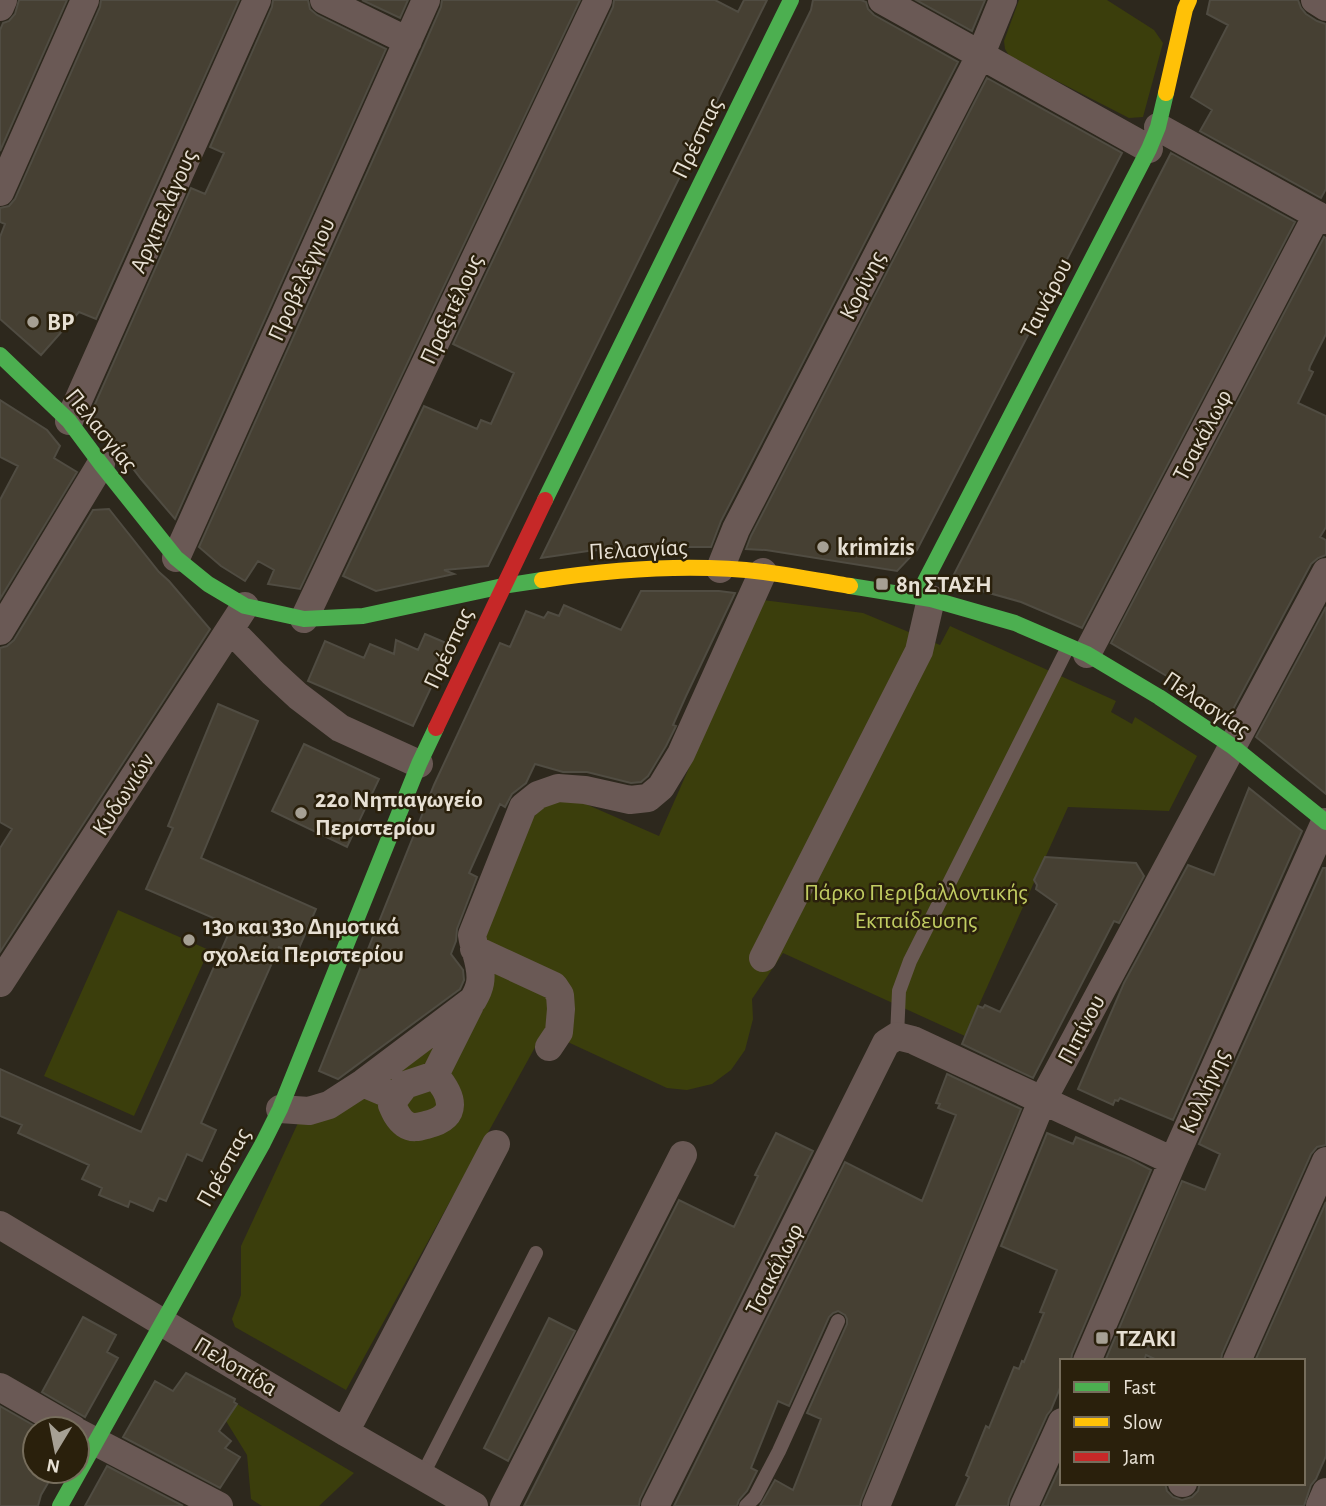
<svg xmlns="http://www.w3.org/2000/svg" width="1326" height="1506" viewBox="0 0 1326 1506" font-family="'Alegreya Sans',sans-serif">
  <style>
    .green { fill: #3b3e0c }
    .building { fill: #464033; stroke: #504c42; stroke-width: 2 }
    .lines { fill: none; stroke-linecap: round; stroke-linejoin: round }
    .lane { stroke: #6a5955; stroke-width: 14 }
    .street { stroke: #6a5955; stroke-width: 28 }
    .fast { stroke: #4caf50; stroke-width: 16 }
    .slow { stroke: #ffc107; stroke-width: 16 }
    .jam { stroke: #c62828; stroke-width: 16 }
    .poi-dot { fill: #a6a094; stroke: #2a200c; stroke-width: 2.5 }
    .labels { text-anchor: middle; stroke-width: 5; stroke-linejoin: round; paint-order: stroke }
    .street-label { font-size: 24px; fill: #e7e0d4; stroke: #2a200c }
    .poi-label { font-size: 24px; font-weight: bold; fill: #e7e0d4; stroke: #2a200c; text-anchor: start }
    .park-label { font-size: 24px; fill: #c1cc62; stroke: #2a200c }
  </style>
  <rect width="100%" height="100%" fill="#2d281d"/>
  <path class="green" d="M1019,0h88l47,30 9,13 -20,74 -14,1 -119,-61 -5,-8 -1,-8z
    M763,600l100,13 77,32 10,-19 166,75 -5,11 21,12 3,-7 62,39 -28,55 -101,-4 -103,229 -182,-83 -31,46 1,20 -8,31 -14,20 -19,14 -25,6 -20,-2 -123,-57 -198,359 -111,-63 -3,-8 9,-24v-49l57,-123 180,-121 6,-61 42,-113 14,-20 20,-7 21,1 78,34z
    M118,910l91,40 -75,166 -90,-40z
    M237,1404l117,69 -35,33h-57l-11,-7 -4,-44 -21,-34z"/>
  <path class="building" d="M19,0h48l-67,151v-121l3,-7 6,-2 6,-7z
    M101,0h138l-143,319 -17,-7 -38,43 -41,-36v-82l5,-13 -5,-2v-14l9,-2 6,-7 85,-192z
    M273,0h35l2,9 7,6 69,34 -211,470 -34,-40 -50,-66 100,-225 14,6 19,-41 -14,-6 62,-140z
    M362,0h46l-8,18z
    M442,0h138l-280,589 -32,-5 6,-14 -16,-9 -13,20 -24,-15 -22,-19 224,-499 18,-41z
    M614,0h101l23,12 6,-12h23l-279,566 -44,4 10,4 -78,17 -33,-15 81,-170 53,23 4,-9 10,4 23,-51 -61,-29 160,-337z
    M813,0h48l5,2 2,7 6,6 84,47 -237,459 -10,26h-78l-45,4 -47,7 270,-548z
    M916,0h69l-13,31z
    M1210,0h88l3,8 5,6 11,7 9,3v165l-5,9 -121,-67 12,-21 -21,-13 37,-72 -21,-11z
    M987,78l135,75 -205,397 -20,21 -131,-21 -20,-1 5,-13z
    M1171,153l124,69 -213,406 -61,-26 -71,-20z
    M1324,237l2,1v96l-16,32 -1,4 4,2 -15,31 28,13v111l-6,10 6,3v15l-8,3 -7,6 -81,151 -19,-9 -41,-28 -59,-35z
    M0,400l47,30 13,16 -6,12 23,14 -77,127v-99l18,-34 -18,-9z
    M109,509l50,63 10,9 41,48 -210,323v-104l12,-19 -12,-7v-174l7,-2 7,-6 79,-130z
    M641,591h78l16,2 -49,103 -13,29 3,1 -10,20 -18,30 -7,6 -10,1 -44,-11h-24l-28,-8 -9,19 -14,11 -7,13 -5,-3 -31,69 8,4 -20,52 -1,12 -5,13 12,16 1,10 -4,9 -122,90 -19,-8 115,-286 66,-142 10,4 16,-36 18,7 4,-6 11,4 5,-11 57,25z
    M1326,607v187l-70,-57z
    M425,634l26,11 -38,81 -105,-45 17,-40 39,17 6,-14 24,10 2,-14 22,10z
    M218,704l40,17 -57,137 115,51 -20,46 -17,-8 -78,176 15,7 -14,31 -15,-7 -21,47 -7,-3 -6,13 -23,-10 -2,6 -29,-12 3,-7 -20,-9 7,-14 -71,-32 4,-8 -22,-9v-47l141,63 91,-206 -86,-37 27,-61 -5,-2z
    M304,744l75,35 -32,68 -75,-36z
    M1249,788l53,43 -129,289 -53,-22 -2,3 -3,-1 -2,5 -35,-16 46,-106 64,-118 26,10z
    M1045,857l91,6 8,13 -25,47 -5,-2 -81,157 -71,-34 16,-38 5,2 2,-3 15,7 57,-108 -21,-15 1,-4 -3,-5z
    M1323,868h3v277l-9,2 -6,7 -89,200 -1,7h-62l-13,-6 -2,6h-39l77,-180 23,9 15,-36 -21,-10z
    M947,1074l74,35 -160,391 -1,6h-100l15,-26 18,10 28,-71 -14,-6 40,-89v-5l-2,-4 -7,-4 -5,2 -4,4 -40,89 -11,-5 -27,67 6,3 -10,20 -8,9 -2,6h-63l171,-344 77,39 34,-86 -18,-7 2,-4 -4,-1z
    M776,1133l37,18 -173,348 -1,7h-115l155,-306 55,27 24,-51 -3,-1z
    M1047,1133l26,11 3,-7 54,22 21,11 -79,184 -1,7h-9v22l-11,27 -4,5 -38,84 -1,7h-52l13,-29 -3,-2 20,-49 3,2 25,-61 5,2 3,-8 2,1 20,-49 -4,-1 17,-42 -56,-24z
    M1326,1202v254l-10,23 -5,6 -7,21h-262l20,-43v20h103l2,8 6,6 9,3 10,-3 6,-6 2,-8h103v-122h-48z
    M83,1317l33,18 -9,17 11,6 -33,59 -43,-25z
    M549,1318l26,13 -67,130 -24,-13z
    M186,1373l49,26 -1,3 3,2 -18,27 12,10 -6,7 15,9 -20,31 -97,-51 32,-56 18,10z
    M0,1406l40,23h-5v42h20l-14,24 -3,11h-38z
    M107,1466l76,40h-98z"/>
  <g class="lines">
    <path class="lane" d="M897,1036l2,-45 11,-30 158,-314
      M422,1476l114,-223
      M746,1506l9,-9 24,-46 59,-130"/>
    <path class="street" d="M324,0l84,41
      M882,0l267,149
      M1315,0l11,7
      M0,7l3,-7
      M1158,127l168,93
      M0,192l85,-192
      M69,421l188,-421
      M176,558l250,-558
      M720,569l16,-40 245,-475 22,-54
      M304,619l294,-619
      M230,629l43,44 25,23 42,32 79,36
      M0,631l101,-167
      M1087,654l230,-439
      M474,949l80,37 6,9 1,14 -2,23 -10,15
      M763,958l156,-307 12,-52
      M0,983l245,-377
      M363,1083l33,14 9,-12 30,-10 35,-70
      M396,1097l-4,8c3,7 6,14 13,19 7,5 14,3 21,1 34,-8 27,-29 9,-50
      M280,1109l29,2 20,-6 34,-22 110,-83c3,-5 6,-11 7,-17 3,-16 -6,-32 -8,-48l51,-128 15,-12 20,-7 27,2 45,10 18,-2 13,-11 20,-33 82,-182
      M0,1225l345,207 129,74
      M1087,1361l86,-200 152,-339
      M1237,1361l89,-200
      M0,1387l73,42
      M77,1432l142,74
      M345,1432l151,-288
      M1182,1483h1
      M504,1506l179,-351
      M655,1506l231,-463 11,-7 16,4 260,121
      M876,1506l166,-405 284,-529
      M1024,1506l38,-84
      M1320,1506l6,-14"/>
    <path class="fast" d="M0,355l69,66 32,43 75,94 32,26 37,22 59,13 59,-3 140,-30 39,-6
      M545,500l246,-500
      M850,586l81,13 84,24 72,31 72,43 73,49 94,76
      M917,597l232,-448 9,-22 8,-34
      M60,1506l203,-363 17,-34 139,-345 17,-36"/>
    <path class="slow" d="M1166,93l19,-84 4,-9
      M542,580c73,-11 149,-17 222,-8 29,4 57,9 86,14"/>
    <path class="jam" d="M436,728l109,-228"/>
  </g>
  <g class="poi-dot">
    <circle cx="33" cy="322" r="7"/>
    <circle cx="823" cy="547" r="7"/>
    <rect x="875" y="577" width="14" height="14" rx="3.5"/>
    <circle cx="301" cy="813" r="7"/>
    <circle cx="189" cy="940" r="7"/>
    <rect x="1095" y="1331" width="14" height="14" rx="3.5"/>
  </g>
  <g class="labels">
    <g class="street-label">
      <text transform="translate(697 138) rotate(-64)" y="8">Πρέσπας</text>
      <text transform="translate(163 211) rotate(-66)" y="8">Αρχιπελάγους</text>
      <text transform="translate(301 279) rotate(-66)" y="8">Προβελέγγιου</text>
      <text transform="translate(862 285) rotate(-63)" y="8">Κορίνης</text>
      <text transform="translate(1046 298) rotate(-63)" y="8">Ταινάρου</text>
      <text transform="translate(451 309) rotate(-65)" y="8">Πραξιτέλους</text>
      <text transform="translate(102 430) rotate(51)" y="8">Πελασγίας</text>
      <text transform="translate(1202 435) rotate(-62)" y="8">Τσακάλωφ</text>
      <text transform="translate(638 549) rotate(-3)" y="8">Πελασγίας</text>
      <text transform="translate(448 648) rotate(-65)" y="8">Πρέσπας</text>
      <text transform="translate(1207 704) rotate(34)" y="8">Πελασγίας</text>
      <text transform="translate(123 794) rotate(-57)" y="8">Κυδωνιών</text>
      <text transform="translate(1081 1029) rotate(-62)" y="8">Πιπίνου</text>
      <text transform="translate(1204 1091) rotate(-66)" y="8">Κυλλήνης</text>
      <text transform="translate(223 1167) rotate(-61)" y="8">Πρέσπας</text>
      <text transform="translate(774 1269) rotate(-63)" y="8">Τσακάλωφ</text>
      <text transform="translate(236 1366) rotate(31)" y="8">Πελοπίδα</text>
    </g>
    <g class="poi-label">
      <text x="47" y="330">BP</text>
      <text x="837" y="555">krimizis</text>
      <text x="896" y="592">8η ΣΤΑΣΗ</text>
      <text x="315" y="807">22ο Νηπιαγωγείο<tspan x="315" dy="28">Περιστερίου</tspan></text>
      <text x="203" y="934">13ο και 33ο Δημοτικά<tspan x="203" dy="28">σχολεία Περιστερίου</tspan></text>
      <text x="1116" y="1346">ΤΖΑΚΙ</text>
    </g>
    <g class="park-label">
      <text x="916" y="900">Πάρκο Περιβαλλοντικής<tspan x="916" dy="28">Εκπαίδευσης</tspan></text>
    </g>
  </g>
  <rect x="1060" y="1359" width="245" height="126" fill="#2a200c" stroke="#766d5c" stroke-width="2"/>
  <rect x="1074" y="1382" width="35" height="10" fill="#4caf50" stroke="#766d5c" stroke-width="2"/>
  <text x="1123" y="1394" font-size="21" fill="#e7e0d4">Fast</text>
  <rect x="1074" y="1417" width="35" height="10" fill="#ffc107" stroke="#766d5c" stroke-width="2"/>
  <text x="1123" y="1429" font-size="21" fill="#e7e0d4">Slow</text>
  <rect x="1074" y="1452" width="35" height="10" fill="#c62828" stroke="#766d5c" stroke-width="2"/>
  <text x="1123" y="1464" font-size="21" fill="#e7e0d4">Jam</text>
  <g transform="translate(56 1450) rotate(190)"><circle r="33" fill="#2a200c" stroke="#766d5c" stroke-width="2"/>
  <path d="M0-5L12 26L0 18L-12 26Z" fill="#a6a094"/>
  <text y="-10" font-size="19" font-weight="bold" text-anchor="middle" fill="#e7e0d4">N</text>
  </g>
</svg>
